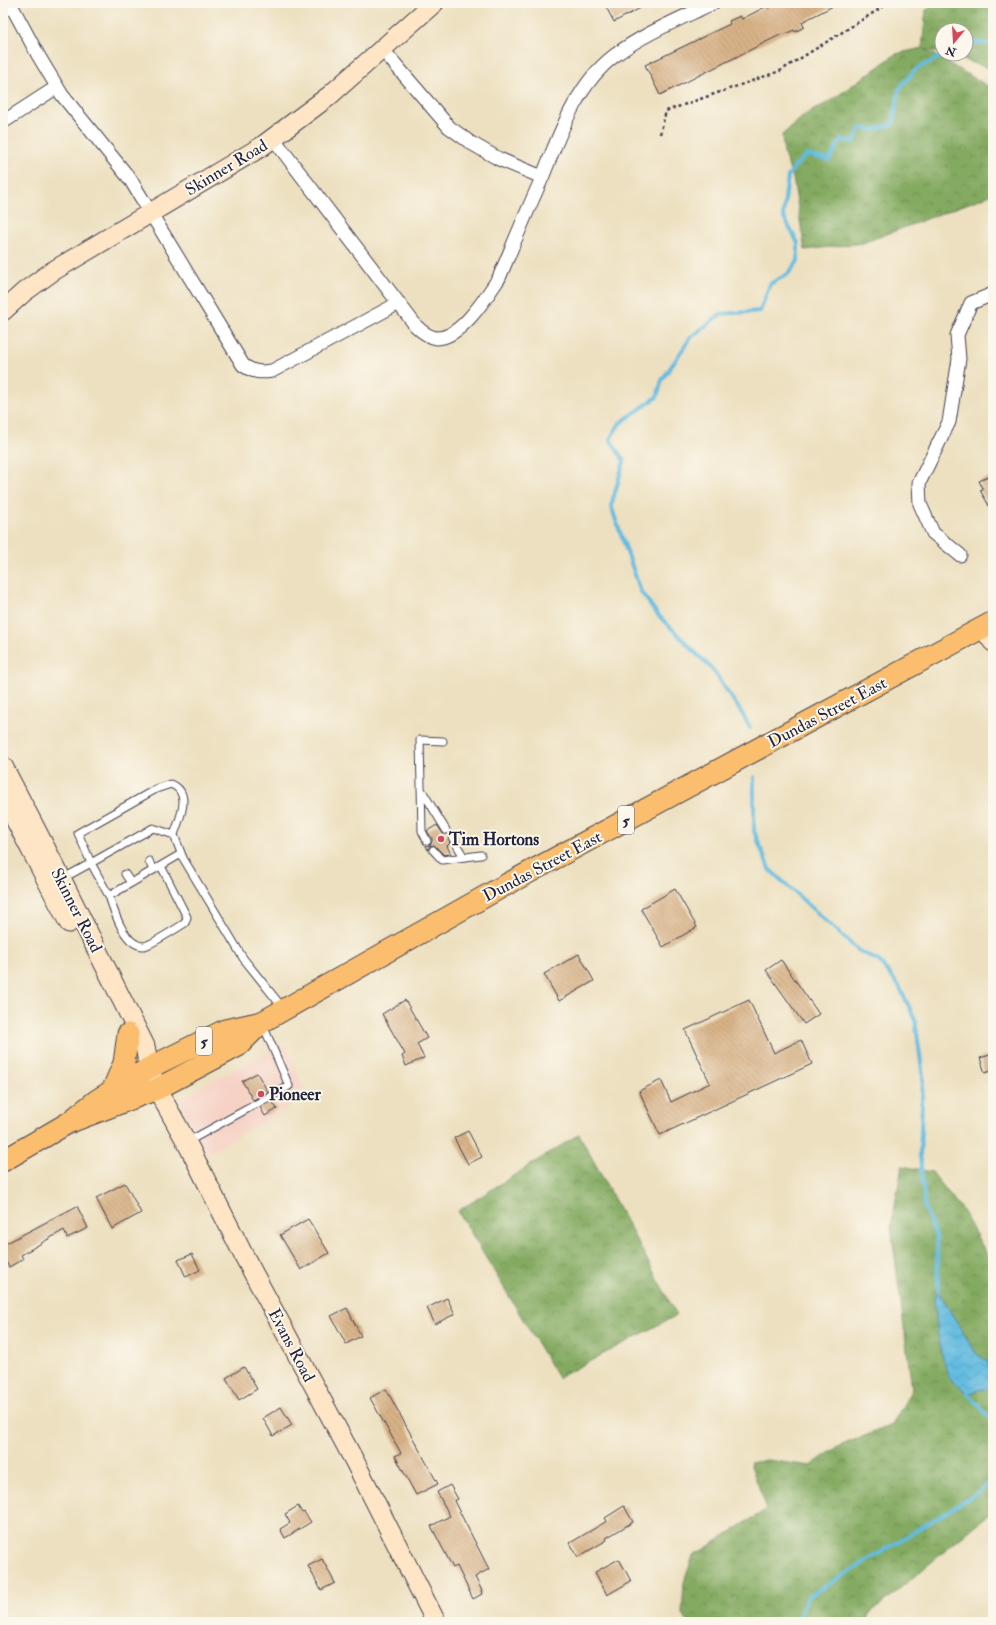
<svg xmlns="http://www.w3.org/2000/svg" width="996" height="1625" viewBox="0 0 996 1625" font-family="'IM FELL Double Pica',serif">
  <style>
    .built { fill: #f6d2c5 }
    .forest { fill: url(#forest-crowns); stroke: #52664e }
    .water { fill: url(#water-waves); stroke: #426e8e }
    .lines { fill: none; stroke-linecap: round; stroke-linejoin: round }
    .stream { stroke: #62bbe0; stroke-width: 4 }
    .building { fill: url(#building-back-hatch) }
    .lane-casing { stroke: #403e4f; stroke-width: 9 }
    .street-casing { stroke: #403e4f; stroke-width: 15 }
    .secondary-casing { stroke: #403e4f; stroke-width: 21 }
    .primary-casing { stroke: #403e4f; stroke-width: 23 }
    .path { stroke: #403e4f; stroke-width: 2.5; stroke-dasharray: 3 3; stroke-linecap: butt }
    .lane { stroke: #fff; stroke-width: 7 }
    .street { stroke: #fff; stroke-width: 13 }
    .secondary { stroke: #fde5c5; stroke-width: 19 }
    .primary { stroke: #fabe6e; stroke-width: 21 }
    .poi-dot { fill: #d1495b; stroke: #fbf7ec; stroke-width: 1.5 }
    .labels { text-anchor: middle; stroke-width: 4; stroke-linejoin: round; paint-order: stroke }
    .shield { fill: #fbf7ec; stroke: #636270; stroke-width: 1 }
    .shield-label { font-size: 16px; font-weight: bold; fill: #22223b }
    .street-label { font-size: 17px; fill: #22223b; stroke: #fbf7ec }
    .poi-label { font-size: 17px; font-weight: bold; fill: #22223b; stroke: #fbf7ec; text-anchor: start }
  </style>
  <defs>
    <pattern id="forest-crowns" width="20" height="18" patternUnits="userSpaceOnUse"><rect width="20" height="18" fill="#83aa60"/><path d="M2 6a3 3 0 1 1 6 0M12 15a3 3 0 1 1 6 0" fill="none" stroke="#6b8a50"/></pattern>
    <pattern id="water-waves" width="16" height="10" patternUnits="userSpaceOnUse"><rect width="16" height="10" fill="#62bbe0"/><path d="M0 5q4-4 8 0t8 0" fill="none" stroke="#55a0c1"/></pattern>
    <pattern id="building-back-hatch" width="6" height="6" patternUnits="userSpaceOnUse"><rect width="6" height="6" fill="#d8b287"/><path d="M-1 5l2 2M0 0l6 6M5-1l2 2" fill="none" stroke="#b99975"/></pattern>
  </defs>
  <rect width="100%" height="100%" fill="#fbf7ec"/>
  <filter id="ink" filterUnits="userSpaceOnUse"><feTurbulence type="fractalNoise" baseFrequency=".025" numOctaves="2"/><feDisplacementMap in="SourceGraphic" scale="8" xChannelSelector="R" yChannelSelector="G"/><feConvolveMatrix kernelMatrix="1 2 1 2 8 2 1 2 1" color-interpolation-filters="sRGB"/></filter>
  <filter id="wash" filterUnits="userSpaceOnUse"><feTurbulence type="fractalNoise" baseFrequency=".012" numOctaves="4" result="noise"/><feDisplacementMap in="SourceGraphic" scale="16" xChannelSelector="R" yChannelSelector="G"/><feGaussianBlur stdDeviation="0.9" result="paint"/><feColorMatrix in="noise" values="0 0 0 0 0 0 0 0 0 0 0 0 0 0 0 0 0 1.4 0 .05"/><feComposite in="paint" operator="in"/></filter>
  <g filter="url(#wash)">
    <rect width="100%" height="100%" fill="#ede0c0"/>
    <path class="built" d="M286,1044l21,52 -103,60 -24,-55 18,-13z"/>
    <path class="forest" d="M941,3h52v66l-50,-15h23v-24h-24v24l-18,-5 69,40v105l-130,49 -58,7 -12,-72 -9,-24 -2,-19 24,-21 23,-12 67,-48 26,-6 4,-38z
      M579,1134l98,181 -119,63 -100,-167z
      M902,1166l30,6 30,38 31,55v111l-6,-15 -12,-9 -37,-60 30,102 13,-5h12v122l-124,103 -3,8h-178l-6,-8 2,-32 9,-26 74,-47 -17,-46 17,-3 43,6 29,-20 53,-21 20,-36 -21,-162z"/>
    <path class="water" d="M938,1291l37,61 12,9 6,15v13h-12l-13,5 -19,-16 -10,-33 -5,-47z"/>
    <g class="lines">
      <path class="stream" d="M966,44l5,-2 22,2
        M750,728l-7,-13 -30,-45 -55,-55 -17,-23 -30,-86 13,-45 -14,-22 10,-16 37,-26 5,-17 29,-43 30,-23 39,-3 10,-27 18,-10 10,-13v-18l-15,-27 5,-40 6,-9 13,-12 22,5 12,-20 13,2 6,-14 14,2 19,-6 6,-35 17,-20 30,-15
        M754,777v54l15,38 90,82 20,10 20,25 16,33 8,58 -3,78 5,53 12,31 1,52
        M968,1394l25,27
        M796,1622l12,-25 171,-105 14,-13"/>
    </g>
    <g id="blocks">
      <path class="building" d="M604,3h46l-36,19z
        M779,3h60l-37,19 2,5 -9,5 -1,-2 -9,4 -1,-1 -124,62 -15,-30 85,-41 -1,-3 11,-5 2,3 25,-13 1,2z
        M993,475v38l-13,-23 3,-1 -4,-8z
        M437,825l6,9h5l3,-3 2,3 -5,3 2,6 -3,3 4,8 -7,1 -10,-10 -4,1 -2,4 -2,-4 4,-1 2,-3v-4l-5,-7z
        M675,889l22,38 -34,20 -22,-38z
        M579,954l15,27 -35,20 -15,-27z
        M781,960l38,54 -15,10 -38,-54z
        M405,1000l22,38 -10,6 7,14 -18,8 -4,-10 3,-2 -23,-40z
        M749,1000l25,53 27,-13 11,24 -152,71 -21,-44 22,-11 10,22 39,-19 -25,-53z
        M993,1054v16l-8,3 -5,-15z
        M257,1073l11,19 -15,8 -11,-19z
        M272,1101l5,8 -12,7 -5,-9z
        M468,1131l14,26 -14,7 -14,-26z
        M125,1183l16,30 -29,16 -16,-31z
        M77,1206l11,22 -21,10 -3,-8 -43,25 2,4 -14,8 -6,-10v-12z
        M308,1219l21,34 -28,17 -21,-35z
        M192,1254l8,16 -14,7 -8,-17z
        M447,1298l8,16 -20,10 -8,-16z
        M347,1308l14,28 -15,8 -15,-28z
        M244,1367l13,22 -18,11 -13,-22z
        M386,1389l52,95 -22,11 -21,-39 6,-3 -31,-55z
        M281,1407l11,18 -19,11 -10,-18z
        M450,1485l8,14 -4,2 35,68 -14,8 7,14h-1l1,3 -9,5 -16,-33 -4,2 -22,-42 19,-10 -13,-24z
        M298,1506l4,7 2,-1 7,10 -26,16 -5,-9 10,-6 -5,-9z
        M624,1506l9,16 -27,16 1,2 -29,17 -8,-14 37,-22 -2,-3z
        M322,1559l13,24 -14,7 -13,-24z
        M619,1559l12,22 -24,14 -12,-23z"/>
    </g>
  </g>
  <g filter="url(#ink)">
    <use href="#blocks" fill-opacity="0" stroke="#403e4f" stroke-width="1"/>
    <g class="lines">
      <g class="lane-casing">
        <path id="lane" d="M421,789l25,41
          M174,835l-21,-7 -62,35 18,33 72,-42
          M453,839l11,18
          M427,841l-5,-10 -2,-91 23,1
          M433,850l9,10 39,-5
          M149,861l4,9
          M125,874l6,9
          M62,879l29,-16 -13,-30 78,-44 15,-5c22,9 8,35 3,51l9,23 60,100 40,50
          M109,896c5,15 15,50 35,50 7,-1 33,-18 41,-23l2,-6 -26,-51
          M187,1142l102,-56 -26,-61"/>
      </g>
      <g class="street-casing">
        <path id="street" d="M10,3l28,52 24,40 68,84 113,186c10,7 17,8 29,6l127,-68
          M382,49l67,78 22,16 28,16 43,18
          M3,122l54,-35
          M273,138l143,188c6,6 13,11 21,12 24,0 50,-42 62,-60 14,-33 28,-67 43,-100 17,-42 34,-93 72,-122 29,-22 66,-37 99,-53
          M960,555l-27,-22 -13,-29 -1,-21 30,-61 10,-63 -2,-24 14,-32 22,-9"/>
      </g>
      <g class="secondary-casing">
        <path id="secondary" d="M3,311l21,-19 29,-21 208,-124 68,-51 105,-93
          M983,628l10,14
          M3,766l59,114 83,166 4,22 8,21 30,54 56,111 112,208 81,160
          M3,796l66,127"/>
      </g>
      <g class="primary-casing">
        <path id="primary" d="M112,1091l12,-28 4,-29
          M68,1123l89,-34 81,-43 24,-24 238,-134 493,-266
          M3,1161l65,-38 29,-23 52,-32 76,-38 37,-8"/>
      </g>
      <path class="path" d="M660,134l6,-23 114,-40 109,-68"/>
      <use href="#lane" class="lane"/>
      <use href="#street" class="street"/>
      <use href="#secondary" class="secondary"/>
      <use href="#primary" class="primary"/>
    </g>
  </g>
  <g class="poi-dot">
    <circle cx="441" cy="839" r="4"/>
    <circle cx="261" cy="1094" r="4"/>
  </g>
  <g class="labels">
    <g class="shield">
      <rect x="618" y="806" width="16" height="28" rx="3"/>
      <rect x="196" y="1027" width="16" height="28" rx="3"/>
    </g>
    <g class="shield-label">
      <text x="626" y="826">5</text>
      <text x="204" y="1047">5</text>
    </g>
    <g class="street-label">
      <text transform="translate(226 167) rotate(-31)" y="6">Skinner Road</text>
      <text transform="translate(827 712) rotate(-28)" y="6">Dundas Street East</text>
      <text transform="translate(542 866) rotate(-28)" y="6">Dundas Street East</text>
      <text transform="translate(77 910) rotate(63)" y="6">Skinner Road</text>
      <text transform="translate(292 1345) rotate(62)" y="6">Evans Road</text>
    </g>
    <g class="poi-label">
      <text x="449" y="845">Tim Hortons</text>
      <text x="269" y="1100">Pioneer</text>
    </g>
  </g>
  <rect width="996" height="1625" fill="none" stroke="#fbf7ec" stroke-width="16"/>
  <g transform="translate(954 42) rotate(198)"><circle r="19" fill="#fbf7ec" stroke="#a4a2a5"/>
  <path d="M0-3L7 15L0 10L-7 15Z" fill="#d1495b"/>
  <text y="-6" font-size="11" font-weight="bold" text-anchor="middle" fill="#22223b">N</text>
  </g>
</svg>
